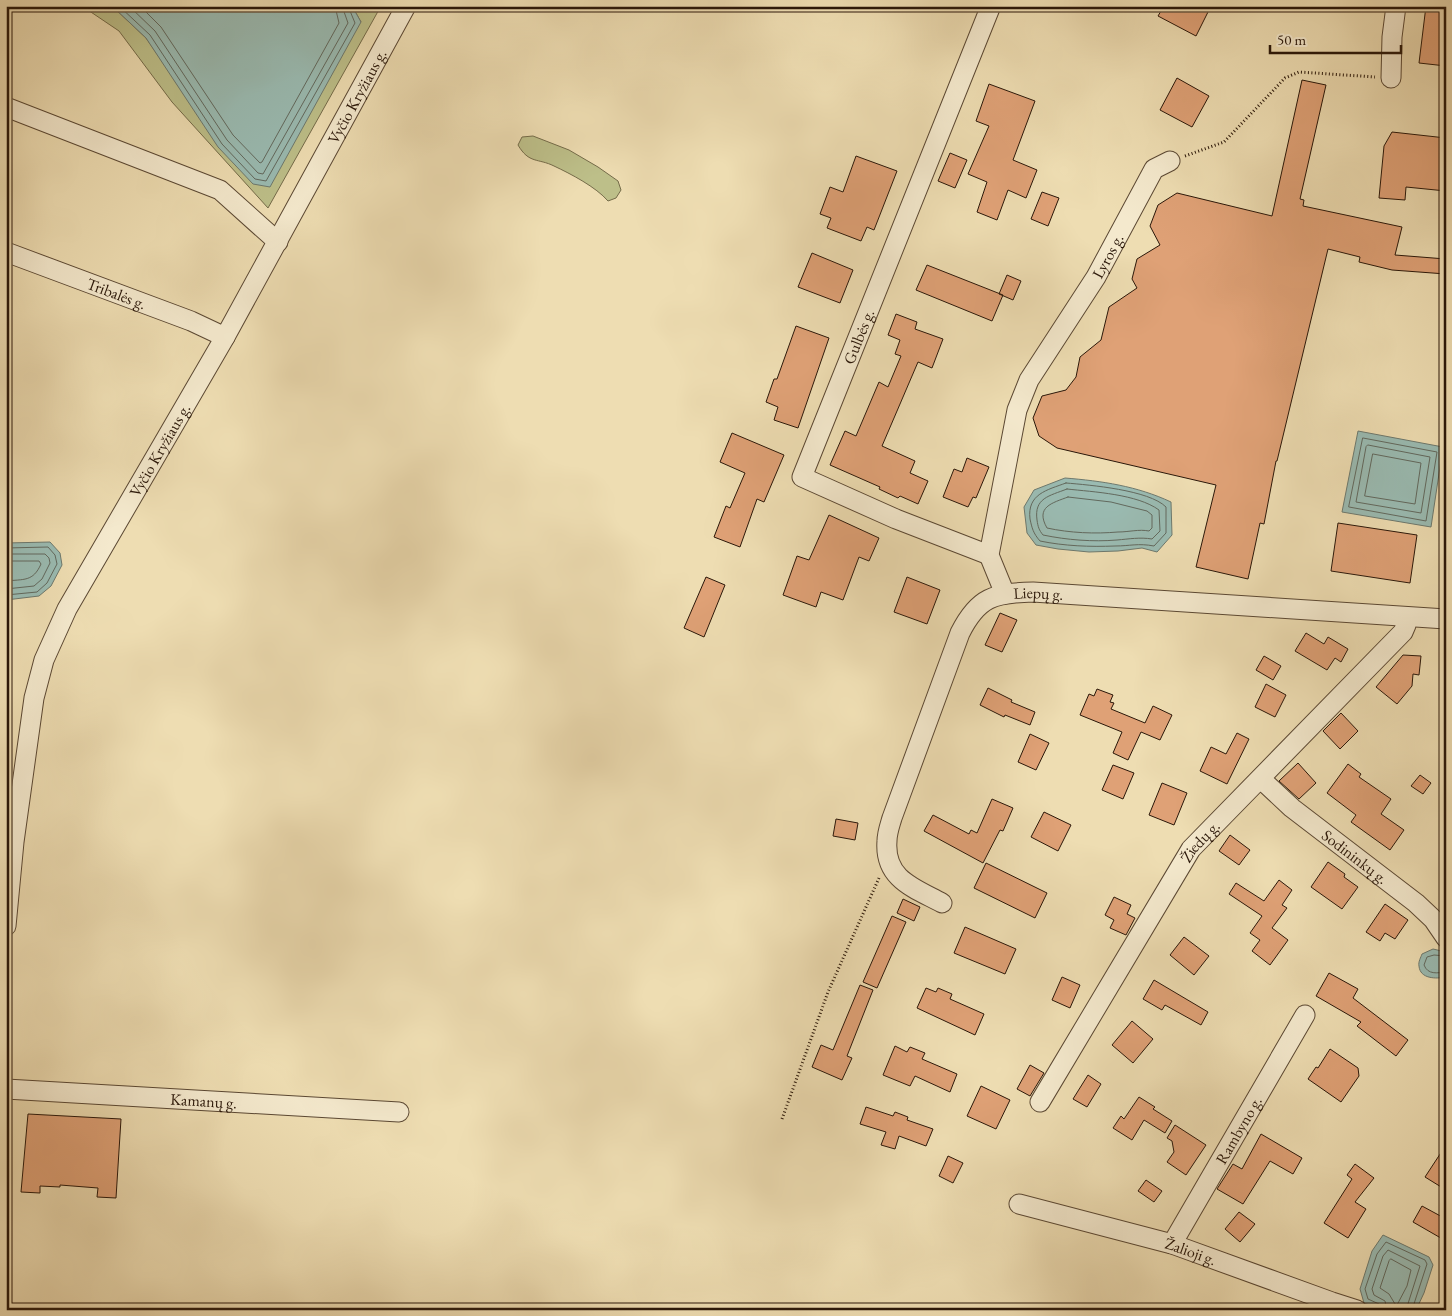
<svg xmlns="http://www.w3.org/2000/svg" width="1452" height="1316" viewBox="0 0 1452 1316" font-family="'EB Garamond',serif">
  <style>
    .green { fill: #bdbf89; stroke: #746b49 }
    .water { fill: #9abbb2; stroke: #6d796e }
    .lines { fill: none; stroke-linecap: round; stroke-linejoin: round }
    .shore { stroke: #62695e; stroke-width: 1 }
    .building { fill: #dfa176; stroke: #2a1709 }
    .minor-casing { stroke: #5b4833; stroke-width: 21 }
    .path { stroke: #2a1709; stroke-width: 3; stroke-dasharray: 1 2.5; stroke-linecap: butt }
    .minor { stroke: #f4e9cd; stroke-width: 19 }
    .labels { text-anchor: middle; stroke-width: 4; stroke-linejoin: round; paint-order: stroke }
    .street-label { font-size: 16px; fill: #2a1709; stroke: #f4e9cd }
  </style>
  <rect width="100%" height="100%" fill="#eeddb2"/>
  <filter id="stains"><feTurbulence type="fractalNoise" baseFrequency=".004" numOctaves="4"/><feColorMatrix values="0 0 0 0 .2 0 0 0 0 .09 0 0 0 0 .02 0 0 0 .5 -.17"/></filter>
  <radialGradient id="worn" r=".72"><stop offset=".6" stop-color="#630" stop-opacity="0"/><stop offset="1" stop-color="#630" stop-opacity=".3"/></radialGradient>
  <path class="green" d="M82,6h30l34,32 37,53 178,-69 -9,-16h29l-113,202 -96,-106 -53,-71z
    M533,136l36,14 29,17 20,14 3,9 -5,8 -8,3c-12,-14 -37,-27 -54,-35 -16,-8 -25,-2 -36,-21l4,-8z"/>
  <path class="water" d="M112,6h240l9,16 -91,165 -17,-3 -35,-37 -72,-109z
    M1358,431l85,16 -12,80 -89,-15z
    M1065,478c37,3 72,8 106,24l1,33 -15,17 -15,-4 -24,3 -29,1 -31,-3 -22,-4 -9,-12 -3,-26 10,-17z
    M50,542l10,11 2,12 -11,21 -12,10 -33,4v-57z
    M1433,949l13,3v25c-10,2 -26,2 -27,-11 -1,-4 2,-9 3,-12z
    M1383,1235l46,22 4,8 -9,28 -8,17h-33l-19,-7 -4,-14 12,-38z"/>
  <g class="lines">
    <path class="shore" d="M119,6l31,29 72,109 33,35 11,2 89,-158 -7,-17
      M129,6l26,25 72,109 31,33 5,1 85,-151 -6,-17
      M140,6l21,21 72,108 27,28 2,-1 77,-139 -4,-17
      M1363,438l74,14 -11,69 -77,-14z
      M1368,445l62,12 -9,56 -65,-11 10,-55z
      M1373,454l48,9 -6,41 -50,-8z
      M1066,483c24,2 83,7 100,24v26l-12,13c-16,-3 -24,0 -39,0 -25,1 -51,0 -75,-5 -7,-8 -8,-13 -10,-22 -3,-25 17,-29 36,-36z
      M1067,489c27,3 70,5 92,21l1,21 -8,8c-12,-2 -23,0 -35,1 -24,2 -50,0 -74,-5 -4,-5 -5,-8 -6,-15 -3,-22 12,-24 30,-31z
      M1068,497l43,5 36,9 5,4v13l-3,3c-10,-2 -20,1 -31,1 -23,2 -48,1 -71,-4 -12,-21 5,-25 21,-31z
      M6,548l42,-1 7,8 2,9 -10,19 -10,9 -31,3
      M6,554h39l4,4 1,5 -8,16 -8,7 -28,3
      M6,561h33l2,3c-8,18 -17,15 -35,17
      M1446,956l-12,-1 -7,2 -3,8c4,10 13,8 22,7
      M1391,1259l20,11 -4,16 -10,19 -2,-1 -6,-10 -9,-6 9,-27z
      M1381,1310l-2,-6 -11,-5 -3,-10 12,-35 9,-12 39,18 2,4 -15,46
      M1387,1310l-2,-9 -11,-6 -2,-6 11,-33 5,-6 32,16 -14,44"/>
  </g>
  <path class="building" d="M1164,6h47l-15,30 -38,-20z
    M1426,6h20v60l-27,-3z
    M1177,78l32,18 -17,31 -32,-17z
    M1302,80l24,5 -26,114 4,1 -1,6 99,21 -7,28 51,4v15l-54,-4 -33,-8 1,-5 -32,-8 -51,212h-1l-12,63 -4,-1 -12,56 -52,-12 20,-82 -159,-37 -18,-12 -6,-18 9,-22 24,-6 10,-13 4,-20 21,-17 8,-33 28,-19 -5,-9 5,-20 23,-14 -10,-19 8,-21 19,-12 95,23z
    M989,84l46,17 -22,59 24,10 -11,28 -18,-8 -11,30 -20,-8 10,-30 -19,-8 21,-48 -13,-5z
    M1392,132l54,6v53l-40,-4 -1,13 -26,-2 5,-52z
    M950,153l17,7 -12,28 -17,-7z
    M856,156l41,15 -23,59 -7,-3 -6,14 -34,-13 4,-10 -11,-4 10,-27 13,5z
    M1042,192l17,6 -11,28 -17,-7z
    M812,253l41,17 -13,33 -42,-16z
    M927,265l76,30 -11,26 -76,-31z
    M1007,275l14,6 -8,19 -14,-6z
    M896,314l21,8 -2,7 28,10 -11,29 -14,-6 -36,84 33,15 -5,12 18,8 -10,23 -18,-8 -2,2 -19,-9 1,-2 -50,-22 15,-34 11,5 23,-54 9,5 13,-31 -6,-2 5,-14 -12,-5z
    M796,326l33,12 -31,90 -24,-8 4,-13 -12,-5 8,-23h3z
    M732,433l52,22 -20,47 -7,-3 -17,48 -26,-10 12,-31 4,2 15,-35 -25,-11z
    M967,458l22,9 -13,31 -3,-1 -5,10 -25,-10 11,-28 8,3z
    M829,515l50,23 -10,23 -10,-4 -16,43 -22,-8 -5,15 -33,-12 14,-39 12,4z
    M1338,523l79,12 -7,48 -79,-12z
    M706,577l19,8 -21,52 -20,-9z
    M907,577l33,13 -13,34 -33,-12z
    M1000,613l17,7 -15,32 -17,-7z
    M1306,633l18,11 4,-7 20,12 -7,13 -6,-4 -8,12 -32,-19z
    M1403,655l18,1 -2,19 -6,-1 -1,12 -15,18 -21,-17z
    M1264,656l17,10 -8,14 -17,-10z
    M1266,684l20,11 -11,22 -20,-10z
    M988,688l24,12 -1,2 24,10 -5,13 -25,-10 -1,2 -24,-12z
    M1097,689l16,6 -3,7 4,1 -3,6 34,14 8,-17 19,9 -12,25 -19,-8 -13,28 -15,-7 9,-21 -42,-17 9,-21 5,2z
    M1341,713l17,18 -18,18 -17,-18z
    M1237,733l12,6 -22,45 -27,-13 11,-24 15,7z
    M1030,734l19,9 -13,27 -18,-8z
    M1298,763l18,20 -17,16 -20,-18z
    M1348,764l13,10 -2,3 32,22 -10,15 23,16 -14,20 -39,-28 5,-7 -29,-22z
    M1113,765l21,8 -11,26 -21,-9z
    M1420,775l11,8 -8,11 -12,-8z
    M1162,783l25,10 -13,32 -25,-10z
    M992,799l21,9 -10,23 -3,-1 -17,33 -59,-32 9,-16 36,19 2,-4 6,3z
    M1044,812l27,13 -13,26 -27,-14z
    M836,819l22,4 -3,17 -22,-4z
    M1230,835l20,15 -11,15 -20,-14z
    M1328,862l17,12 -1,3 14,10 -16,22 -31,-22z
    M986,863l61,30 -12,25 -61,-30z
    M1279,880l13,10 -10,15 5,3 -15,20 16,12 -18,25 -18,-14 8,-11 -10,-7 12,-17 -33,-22 7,-11 28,18z
    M1114,897l17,8 -4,9 8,4 -9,17 -16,-7 4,-8 -9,-5z
    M903,899l17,8 -6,14 -17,-8z
    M1385,904l23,16 -13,19 -10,-6 -5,8 -14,-9z
    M892,916l14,6 -29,66 -14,-6z
    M965,927l51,22 -11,25 -51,-21z
    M1184,937l25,19 -15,19 -24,-20z
    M1329,973l29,16 -5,9 55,42 -12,16 -39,-30 4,-4 -45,-26z
    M1062,977l18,8 -10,23 -18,-8z
    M1154,980l54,32 -7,13 -36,-20 -3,5 -19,-11z
    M860,985l13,5 -26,66 5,2 -10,22 -30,-13 9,-22 12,5z
    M926,988l10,4 2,-4 14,6 -2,5 34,15 -9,21 -58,-27z
    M1132,1021l21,18 -20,24 -21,-18z
    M895,1046l12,6 3,-5 15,6 -3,6 35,15 -7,18 -35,-16 -5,10 -27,-11z
    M1330,1049l28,19 1,8 -18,26 -33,-23 8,-12 2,1z
    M1030,1065l14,8 -14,23 -13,-7z
    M1088,1075l13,9 -14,23 -14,-8z
    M981,1086l29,14 -14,29 -29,-13z
    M1139,1097l16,10 -2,2 19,12 -7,12 -21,-13 -12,20 -19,-12 8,-12 3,3z
    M866,1107l27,9 2,-4 13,5 -1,3 26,9 -7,17 -27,-10 -4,13 -14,-4 5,-13 -26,-8z
    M28,1114l93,5 -5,79 -19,-1 1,-9 -38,-3v2l-20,-1v7l-19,-1z
    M1175,1125l31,20 -20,30 -19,-13 7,-10 -2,-11 -5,-3z
    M1261,1134l41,24 -9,16 -23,-13 -27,43 -26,-15 16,-25 9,5z
    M1446,1145v45l-21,-13z
    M948,1156l15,7 -10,20 -14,-7z
    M1355,1164l19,14 -19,24 11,7 -18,29 -24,-15 28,-44 -5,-4z
    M1146,1180l16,11 -8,11 -16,-11z
    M1422,1206l24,13v22l-33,-19z
    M1239,1212l16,12 -15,18 -15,-13z"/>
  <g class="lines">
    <g class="minor-casing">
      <g id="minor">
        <path d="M1391,78l1,-41 4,-31"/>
        <path d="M6,107l214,83 58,52"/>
        <path id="s1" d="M6,252l185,69 34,16"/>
        <path id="s2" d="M989,555l-93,-36 -94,-42 188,-469"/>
        <path id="s3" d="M1005,594l-16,-39 28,-145 12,-30 67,-103 58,-108 16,-8"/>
        <path id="s4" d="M1261,779l31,29 124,95 17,16 13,19"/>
        <path id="s5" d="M942,903c-28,-15 -58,-24 -55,-62 0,-8 3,-16 5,-23l68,-185c18,-36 34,-40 73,-41l413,27"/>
        <path id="s6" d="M6,926l8,-84 20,-144 10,-38 23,-51 158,-272 181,-331"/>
        <path id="s7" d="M6,1089l393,23"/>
        <path id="s8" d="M1040,1102l151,-253 212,-217 3,-7 1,-8"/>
        <path id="s9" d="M1019,1204l153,40 160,58 25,8"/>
        <path id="s10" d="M1172,1244l133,-229"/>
      </g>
    </g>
    <path class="path" d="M1185,156l39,-14 61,-64 14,-6 76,5
      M782,1119l46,-127 51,-114"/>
    <use href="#minor" class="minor"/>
  </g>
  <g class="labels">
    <g class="street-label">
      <text dy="6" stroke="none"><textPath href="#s6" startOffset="914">Vyčio Kryžiaus g.</textPath></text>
      <text dy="6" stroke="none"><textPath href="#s3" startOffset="369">Lyros g.</textPath></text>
      <text dy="6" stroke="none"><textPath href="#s1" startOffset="118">Tribalės g.</textPath></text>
      <text dy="6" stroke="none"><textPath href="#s2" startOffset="354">Gulbės g.</textPath></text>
      <text dy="6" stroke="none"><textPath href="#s6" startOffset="509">Vyčio Kryžiaus g.</textPath></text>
      <text dy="6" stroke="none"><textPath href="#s5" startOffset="406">Liepų g.</textPath></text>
      <text dy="6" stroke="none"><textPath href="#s8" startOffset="306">Žiedų g.</textPath></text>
      <text dy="6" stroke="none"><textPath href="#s4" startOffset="122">Sodininkų g.</textPath></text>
      <text dy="6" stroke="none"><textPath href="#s7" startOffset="198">Kamanų g.</textPath></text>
      <text dy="6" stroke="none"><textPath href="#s10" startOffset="132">Rambyno g.</textPath></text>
      <text dy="6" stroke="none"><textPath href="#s9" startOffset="178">Žalioji g.</textPath></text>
    </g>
  </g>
  <rect width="1452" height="1316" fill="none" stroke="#eeddb2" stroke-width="25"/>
  <rect x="8" y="8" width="1437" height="1301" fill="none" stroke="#2a1709" stroke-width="2.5"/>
  <rect x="12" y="12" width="1427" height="1291" fill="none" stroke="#2a1709"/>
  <path d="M1270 45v8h131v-8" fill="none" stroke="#2a1709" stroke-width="2.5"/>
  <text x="1277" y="45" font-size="15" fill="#2a1709" stroke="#f4e9cd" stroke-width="4" paint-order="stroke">50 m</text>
  <rect width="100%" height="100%" filter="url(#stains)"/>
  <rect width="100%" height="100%" fill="url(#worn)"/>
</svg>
